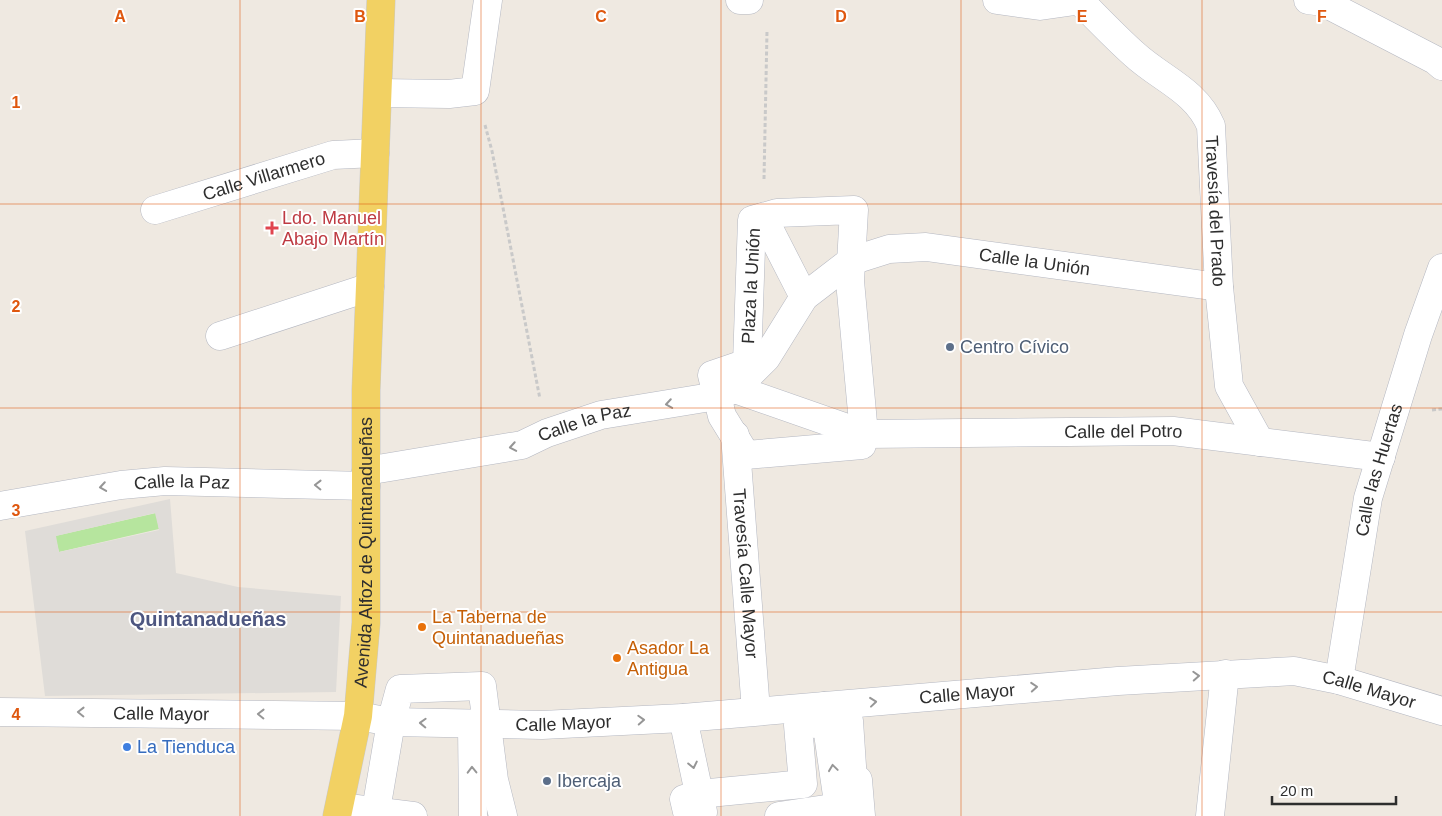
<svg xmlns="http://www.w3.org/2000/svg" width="1442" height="816" viewBox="0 0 1442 816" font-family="Arial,sans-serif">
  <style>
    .green { fill: #b6e59e }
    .plaza { fill: #dfdcd8; fill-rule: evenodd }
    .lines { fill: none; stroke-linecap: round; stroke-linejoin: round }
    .minor-casing { stroke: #b4b7c1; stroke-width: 29 }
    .major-casing { stroke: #c9c9c9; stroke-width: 29 }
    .path { stroke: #c9c9c9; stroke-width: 3; stroke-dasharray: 4 2.5; stroke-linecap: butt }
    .minor { stroke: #fff; stroke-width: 28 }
    .major { stroke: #f2d163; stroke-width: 28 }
    .oneway { stroke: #969696 }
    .grid { fill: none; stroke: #df570e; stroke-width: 1; stroke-opacity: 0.55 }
    .health-dot { fill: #e0444e; stroke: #fff; stroke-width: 2 }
    .service-dot { fill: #5c6f8a; stroke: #fff; stroke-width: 2 }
    .food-dot { fill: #e8710a; stroke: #fff; stroke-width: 2 }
    .shop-dot { fill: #3f7fe0; stroke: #fff; stroke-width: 2 }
    .labels { text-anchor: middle; stroke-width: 4; stroke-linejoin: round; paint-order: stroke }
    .street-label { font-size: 18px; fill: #2e2e2e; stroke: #fff }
    .health-label { font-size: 18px; fill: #be3a42; stroke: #fff; text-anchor: start }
    .service-label { font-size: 18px; fill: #4e5e75; stroke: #fff; text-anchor: start }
    .food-label { font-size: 18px; fill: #c56008; stroke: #fff; text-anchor: start }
    .shop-label { font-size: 18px; fill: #366cbe; stroke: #fff; text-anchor: start }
    .quarter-label { font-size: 20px; font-weight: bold; fill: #4d5680; stroke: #fff }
    .grid-label { font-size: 16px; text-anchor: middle; font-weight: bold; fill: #df570e; stroke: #fff; stroke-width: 4; stroke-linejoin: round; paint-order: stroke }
  </style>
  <rect width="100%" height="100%" fill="#efe9e1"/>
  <path class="green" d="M156,513l3,16 -100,23 -4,-16z"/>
  <path class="plaza" d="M170,499l6,74 62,14 103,9 -5,96 -291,4 -20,-165zM155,513l4,17 -100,22 -3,-16z"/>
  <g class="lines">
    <g class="minor-casing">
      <g id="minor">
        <path d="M740,0h9"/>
        <path d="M997,0l43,6 42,-6"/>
        <path id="s1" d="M1079,0c18,18 36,37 55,54 27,25 62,36 77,72l8,161 10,99 31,56"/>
        <path d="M1308,0l15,2 112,58 7,6"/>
        <path d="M379,93l70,1 26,-3 13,-91"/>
        <path id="s2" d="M155,210l178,-55 42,-2"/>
        <path d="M854,210l-4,71 14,153 -2,11 -116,10 -24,-39 -10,-41 35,-12 5,-143 25,-7z"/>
        <path d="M763,217l41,80"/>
        <path d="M220,336l150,-49"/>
        <path id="s3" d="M735,389l129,45 309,-3 208,26"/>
        <path id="s4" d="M735,435l21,276"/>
        <path id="s5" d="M366,471l156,-26 25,-12 54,-18 116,-19 18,-7 31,-31 38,-61 47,-36 38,-12 37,-2 293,40"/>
        <path id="s6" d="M0,506l121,-21 44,-4 201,5"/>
        <path id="s7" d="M1339,680l29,-182 50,-163 24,-67"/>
        <path d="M824,706l16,110"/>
        <path id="s8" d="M0,712l358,4 33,6 151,3 141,-7 435,-37 176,-10 45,9 103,31"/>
        <path d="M683,718l20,94"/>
        <path d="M472,725l1,91"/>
        <path d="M340,807l73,9"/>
        <path d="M375,816l16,-94 9,-33 82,-3 12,94 9,36"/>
        <path d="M688,816l-4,-17 15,-5 104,-10 -5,-59 51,-4 4,60 5,-1 3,36"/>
        <path d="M779,816l60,-9"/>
        <path d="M1210,816l15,-142"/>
      </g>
    </g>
    <g class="major-casing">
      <g id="major">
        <path id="s9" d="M337,816l21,-100 8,-93v-233l15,-390"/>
      </g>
    </g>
    <path class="path" d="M485,125l7,26 48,248
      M764,179l3,-148
      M1432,410l10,-1"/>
    <use href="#minor" class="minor"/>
    <use href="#major" class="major"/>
  </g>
  <defs><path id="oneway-chevron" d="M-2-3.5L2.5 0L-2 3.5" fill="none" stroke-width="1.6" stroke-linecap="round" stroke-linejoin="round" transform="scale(1.25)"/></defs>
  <g class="oneway">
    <use href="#oneway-chevron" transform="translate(669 404) rotate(171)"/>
    <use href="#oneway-chevron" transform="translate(513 447) rotate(170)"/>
    <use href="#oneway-chevron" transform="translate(318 485) rotate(-179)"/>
    <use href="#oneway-chevron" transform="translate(103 487) rotate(171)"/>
    <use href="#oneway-chevron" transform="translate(1196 676) rotate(-3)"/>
    <use href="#oneway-chevron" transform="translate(1034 687) rotate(-4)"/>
    <use href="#oneway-chevron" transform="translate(873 702) rotate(-6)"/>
    <use href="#oneway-chevron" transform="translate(81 712) rotate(-179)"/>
    <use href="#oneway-chevron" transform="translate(261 714) rotate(-179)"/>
    <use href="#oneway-chevron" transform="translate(641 720) rotate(-3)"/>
    <use href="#oneway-chevron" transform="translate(423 723) rotate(-178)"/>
    <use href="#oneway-chevron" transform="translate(693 765) rotate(78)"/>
    <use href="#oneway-chevron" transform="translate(833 768) rotate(-98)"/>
    <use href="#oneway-chevron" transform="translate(472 770) rotate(-91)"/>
  </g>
  <path class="grid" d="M240,0v816M481,0v816M721,0v816M961,0v816M1202,0v816M0,204h1442M0,408h1442M0,612h1442"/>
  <path class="health-dot" d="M269.5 220.5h5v5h5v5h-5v5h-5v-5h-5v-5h5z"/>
  <g class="service-dot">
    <circle cx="950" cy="347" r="5"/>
    <circle cx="547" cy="781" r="5"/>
  </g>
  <g class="food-dot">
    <circle cx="422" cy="627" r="5"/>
    <circle cx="617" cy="658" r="5"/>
  </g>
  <circle class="shop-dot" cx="127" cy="747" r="5"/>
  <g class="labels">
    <g class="street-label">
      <text dy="6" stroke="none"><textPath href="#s2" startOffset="114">Calle Villarmero</textPath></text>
      <text dy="6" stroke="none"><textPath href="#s1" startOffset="269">Travesía del Prado</textPath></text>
      <text dy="6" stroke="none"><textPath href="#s5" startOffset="741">Calle la Unión</textPath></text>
      <text transform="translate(751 286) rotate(-87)" y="6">Plaza la Unión</text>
      <text dy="6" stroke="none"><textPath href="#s5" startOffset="225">Calle la Paz</textPath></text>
      <text dy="6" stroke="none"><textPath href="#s3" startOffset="396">Calle del Potro</textPath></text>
      <text dy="6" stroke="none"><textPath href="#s7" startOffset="214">Calle las Huertas</textPath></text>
      <text dy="6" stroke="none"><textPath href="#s6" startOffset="184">Calle la Paz</textPath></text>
      <text dy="6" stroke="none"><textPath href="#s9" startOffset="266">Avenida Alfoz de Quintanadueñas</textPath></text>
      <text dy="6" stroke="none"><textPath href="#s4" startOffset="139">Travesía Calle Mayor</textPath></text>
      <text dy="6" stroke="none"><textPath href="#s8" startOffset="1374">Calle Mayor</textPath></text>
      <text dy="6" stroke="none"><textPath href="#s8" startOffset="969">Calle Mayor</textPath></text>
      <text dy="6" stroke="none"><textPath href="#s8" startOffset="161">Calle Mayor</textPath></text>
      <text dy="6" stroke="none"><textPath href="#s8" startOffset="564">Calle Mayor</textPath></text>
    </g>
    <g class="health-label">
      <text x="282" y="224">Ldo. Manuel<tspan x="282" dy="21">Abajo Martín</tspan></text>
    </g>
    <g class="service-label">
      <text x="960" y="353">Centro Cívico</text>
      <text x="557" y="787">Ibercaja</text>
    </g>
    <g class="food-label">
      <text x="432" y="623">La Taberna de<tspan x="432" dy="21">Quintanadueñas</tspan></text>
      <text x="627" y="654">Asador La<tspan x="627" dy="21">Antigua</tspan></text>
    </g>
    <g class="shop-label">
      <text x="137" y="753">La Tienduca</text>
    </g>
    <g class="quarter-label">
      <text x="208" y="626">Quintanadueñas</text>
    </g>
  </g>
  <g class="grid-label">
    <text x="120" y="22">A</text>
    <text x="360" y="22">B</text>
    <text x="601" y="22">C</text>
    <text x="841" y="22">D</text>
    <text x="1082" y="22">E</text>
    <text x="1322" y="22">F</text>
    <text x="16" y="108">1</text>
    <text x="16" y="312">2</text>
    <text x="16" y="516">3</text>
    <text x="16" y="720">4</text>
  </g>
  <path d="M1272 796v8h124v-8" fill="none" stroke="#2e2e2e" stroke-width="2.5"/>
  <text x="1280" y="796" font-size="15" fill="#2e2e2e" stroke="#ffffff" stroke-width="4" paint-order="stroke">20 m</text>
</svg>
